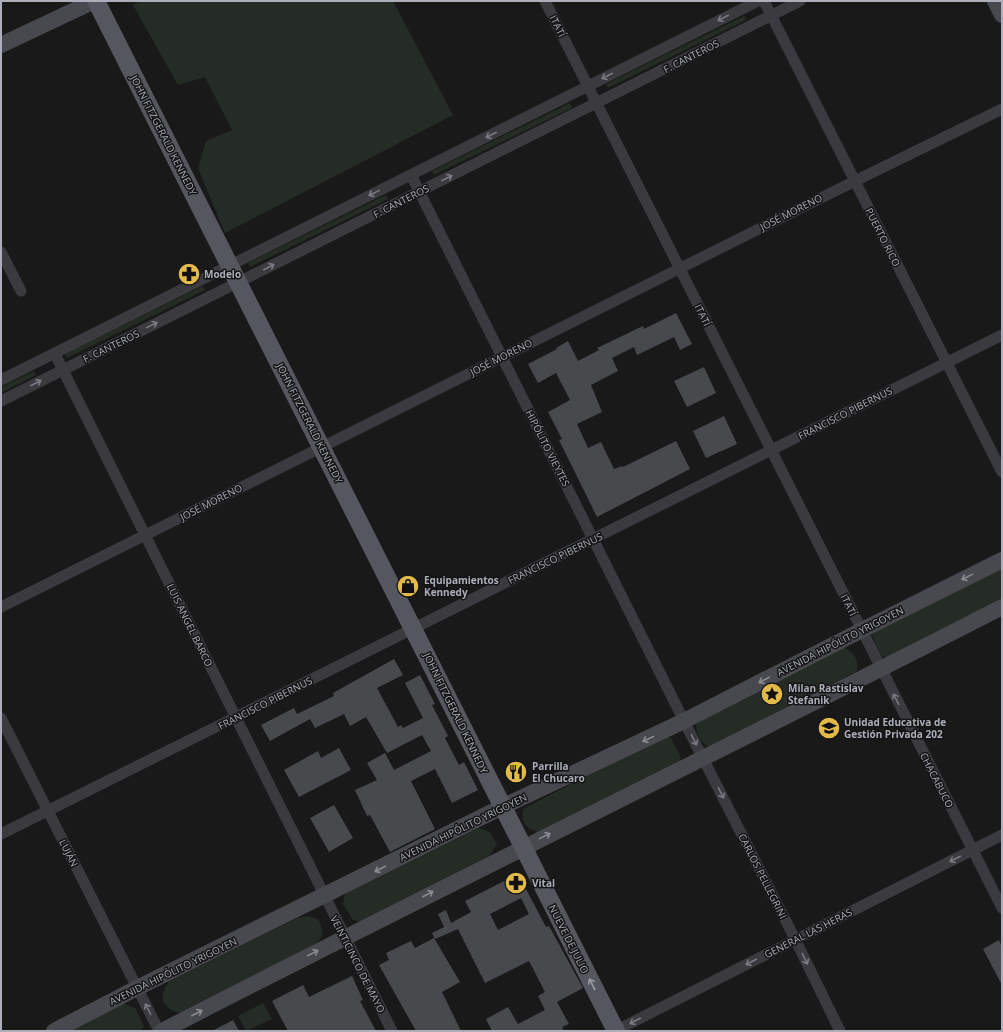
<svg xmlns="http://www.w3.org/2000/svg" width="1003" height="1032" viewBox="0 0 1003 1032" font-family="'Open Sans',sans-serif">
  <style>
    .green { fill: #252c26 }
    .building { fill: #48494d; fill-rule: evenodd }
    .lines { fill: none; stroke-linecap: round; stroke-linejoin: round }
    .street { stroke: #3a3a3f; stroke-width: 11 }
    .secondary { stroke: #48494f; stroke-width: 16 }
    .primary { stroke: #56575e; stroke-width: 18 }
    .oneway { stroke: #797a82 }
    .oneway2 { stroke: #898b94 }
    .oneway3 { stroke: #9b9da7 }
    .labels { text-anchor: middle; stroke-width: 3; stroke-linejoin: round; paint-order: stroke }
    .street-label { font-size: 10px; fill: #acafb9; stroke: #141415 }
    .poi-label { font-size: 10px; font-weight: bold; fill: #acafb9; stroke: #141415; text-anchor: start }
  </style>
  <rect width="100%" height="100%" fill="#19191a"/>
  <path class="green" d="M140,1h253l60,114 -228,118 -27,-65 8,-27 26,-11 -27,-53 -27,8 -45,-80z
    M744,16l2,4 -138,68 -2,-4z
    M570,103l2,5 -138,67 -2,-4z
    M386,195l2,4 -138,68 -2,-4z
    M203,286l2,4 -138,68 -2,-4z
    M34,371l2,4 -35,18v-6z
    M1002,566v35l-112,57 -9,-2 -9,-21 5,-6z
    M842,646c10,6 18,13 15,25l-148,76c-9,-4 -14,-16 -13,-26z
    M663,736l8,2 10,20 -3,6 -137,69c-15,-5 -20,-8 -18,-24z
    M479,828l11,4 7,12 -8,12 -128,66 -8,-2 -10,-16 2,-10z
    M307,916l11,3c6,12 7,17 -3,25l-132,70c-21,-5 -26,-15 -14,-33l129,-63z
    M121,1003l14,5 9,18 -3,5h-74z
    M263,1003l9,16 -26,12 -8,-15z"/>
  <path class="building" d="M676,313l16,31 -12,6 -6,-13 -37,18 -3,-8 -22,11 6,13 -27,14 11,27 -25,12 11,24 13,-6 13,27 8,-3 1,1 53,-26 14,28 -93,48 -38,-77 3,-1 -14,-27 22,-12 -14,-27 -18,10 -10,-19 29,-15 -1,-1 12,-7 10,20 21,-11 -2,-2 46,-22 1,3z
    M704,367l12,26 -29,14 -13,-26z
    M724,416l13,28 -31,14 -13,-27z
    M394,659l9,16 -26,13 21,39 3,-2 2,3 20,-10 -18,-35 15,-8 15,29 -3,1 16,31 -3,2 14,27 5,-3 14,28 -26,13 -17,-34 -24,12 24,48 -45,23 -20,-37 -3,1 -12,-26 22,-10 -10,-17 18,-10 9,17 37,-19 -9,-16 -35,18 -21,-36 -16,9 -6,-12 -29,14 -5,-9 -40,22 -9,-16 33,-17 3,6 37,-18 -1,-3z
    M339,748l12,22 -52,27 -15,-27 34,-19 3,7z
    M334,805l19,33 -24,14 -19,-34z
    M518,874l28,53 3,-1 34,62 -26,14 12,22 -7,3 2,4h-72l-6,-12 22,-12 10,17 27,-14 -7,-14 7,-4 -16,-31 -44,22 -27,-54 -23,10 -3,-6 12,-6 -6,-13 8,-4 5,13 20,-11 -6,-11zM521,898l8,16 -31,16 -8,-16z
    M434,938l26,44 -18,10 19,39h-45l-37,-66 10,-5 -3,-7 25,-12 4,7z
    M999,940l3,7v38l-19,-36z
    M352,976l11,24 -3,1 16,30h-88l-16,-30 31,-16 6,12z
    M233,1020l6,11h-27z"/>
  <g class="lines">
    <path class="street" d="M545,1l457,907
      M764,1l238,471
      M411,175l273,546 111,218 45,92
      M1,252l20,39
      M55,354l337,677
      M1,380l757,-379
      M1,401l799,-400
      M1,607l854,-426 147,-72
      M1,718l158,313
      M1,834l1001,-499
      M615,1031l387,-196"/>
    <path class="secondary" d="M995,1l7,14
      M1,45l93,-44
      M54,1031l83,-43 365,-181 182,-86 178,-91 140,-70
      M162,1031c279,-144 561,-281 840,-424"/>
    <path class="primary" d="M96,1l520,1030"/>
  </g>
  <defs><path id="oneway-shaft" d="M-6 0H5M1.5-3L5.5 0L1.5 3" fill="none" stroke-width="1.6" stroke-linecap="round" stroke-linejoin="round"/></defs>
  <g class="oneway">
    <use href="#oneway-shaft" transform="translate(723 18) rotate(153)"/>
    <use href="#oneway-shaft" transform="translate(607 76) rotate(153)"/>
    <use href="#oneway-shaft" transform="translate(491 135) rotate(153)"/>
    <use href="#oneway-shaft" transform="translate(447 178) rotate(-27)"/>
    <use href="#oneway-shaft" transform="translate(374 193) rotate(154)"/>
    <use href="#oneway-shaft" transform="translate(269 267) rotate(-27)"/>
    <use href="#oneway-shaft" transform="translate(152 325) rotate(-26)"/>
    <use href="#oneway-shaft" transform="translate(36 383) rotate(-27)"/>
    <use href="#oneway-shaft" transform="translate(896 699) rotate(-117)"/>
    <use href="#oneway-shaft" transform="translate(694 740) rotate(63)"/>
    <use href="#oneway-shaft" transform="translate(721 793) rotate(63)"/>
    <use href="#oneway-shaft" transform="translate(955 859) rotate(153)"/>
    <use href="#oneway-shaft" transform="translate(805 959) rotate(64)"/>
    <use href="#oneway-shaft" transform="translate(751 962) rotate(153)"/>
    <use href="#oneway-shaft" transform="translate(148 1009) rotate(-117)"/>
    <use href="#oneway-shaft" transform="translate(635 1021) rotate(153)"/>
  </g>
  <g class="oneway2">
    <use href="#oneway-shaft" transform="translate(967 577) rotate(154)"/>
    <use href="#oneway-shaft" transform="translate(764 680) rotate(153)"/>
    <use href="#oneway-shaft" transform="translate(648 739) rotate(155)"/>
    <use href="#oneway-shaft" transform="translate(545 836) rotate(-26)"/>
    <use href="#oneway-shaft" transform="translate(380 869) rotate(153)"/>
    <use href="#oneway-shaft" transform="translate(428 894) rotate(-27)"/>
    <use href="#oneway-shaft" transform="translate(313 953) rotate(-27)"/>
    <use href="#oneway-shaft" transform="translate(197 1013) rotate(-27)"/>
  </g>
  <use class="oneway3" href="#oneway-shaft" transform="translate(592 984) rotate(-117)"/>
  <defs>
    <g id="pharmacy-disc" transform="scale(1.15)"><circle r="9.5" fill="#e1ba4a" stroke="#141415"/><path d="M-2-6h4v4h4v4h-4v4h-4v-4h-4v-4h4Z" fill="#111"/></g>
    <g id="shop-disc" transform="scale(1.15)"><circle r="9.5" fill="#e1ba4a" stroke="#141415"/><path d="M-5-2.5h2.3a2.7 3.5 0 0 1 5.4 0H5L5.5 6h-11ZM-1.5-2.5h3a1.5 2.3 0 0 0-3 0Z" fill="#111"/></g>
    <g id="sight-disc" transform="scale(1.15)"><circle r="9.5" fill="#e1ba4a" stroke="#141415"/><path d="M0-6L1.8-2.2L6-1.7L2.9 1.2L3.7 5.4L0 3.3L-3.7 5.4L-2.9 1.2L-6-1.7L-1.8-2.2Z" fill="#111"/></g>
    <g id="school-disc" transform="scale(1.15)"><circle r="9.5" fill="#e1ba4a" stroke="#141415"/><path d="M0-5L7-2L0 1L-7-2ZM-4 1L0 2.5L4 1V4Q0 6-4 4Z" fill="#111"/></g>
    <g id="restaurant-disc" transform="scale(1.15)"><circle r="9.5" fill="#e1ba4a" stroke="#141415"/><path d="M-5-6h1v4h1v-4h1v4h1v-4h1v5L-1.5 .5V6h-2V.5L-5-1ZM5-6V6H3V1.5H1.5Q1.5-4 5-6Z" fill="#111"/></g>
  </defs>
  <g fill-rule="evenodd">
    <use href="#pharmacy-disc" x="189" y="274"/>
    <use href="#shop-disc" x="408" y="586"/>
    <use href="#sight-disc" x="772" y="694"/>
    <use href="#school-disc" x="829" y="728"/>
    <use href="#restaurant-disc" x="516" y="772"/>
    <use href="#pharmacy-disc" x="516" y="883"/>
  </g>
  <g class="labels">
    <g class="street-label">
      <text transform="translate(558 26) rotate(63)" y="4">ITATÍ</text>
      <text transform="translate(691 56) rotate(-27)" y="4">F. CANTEROS</text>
      <text transform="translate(164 135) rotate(63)" y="4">JOHN FITZGERALD KENNEDY</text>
      <text transform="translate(401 201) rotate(-27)" y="4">F. CANTEROS</text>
      <text transform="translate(791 212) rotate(-27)" y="4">JOSÉ MORENO</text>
      <text transform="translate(883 237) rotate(63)" y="4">PUERTO RICO</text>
      <text transform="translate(703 315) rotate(63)" y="4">ITATÍ</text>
      <text transform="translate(111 346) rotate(-26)" y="4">F. CANTEROS</text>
      <text transform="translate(501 357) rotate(-27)" y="4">JOSÉ MORENO</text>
      <text transform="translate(845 413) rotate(-27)" y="4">FRANCISCO PIBERNUS</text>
      <text transform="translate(310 423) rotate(63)" y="4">JOHN FITZGERALD KENNEDY</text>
      <text transform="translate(548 448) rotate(63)" y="4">HIPÓLITO VIEYTES</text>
      <text transform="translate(211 502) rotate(-27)" y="4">JOSÉ MORENO</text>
      <text transform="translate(555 558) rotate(-26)" y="4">FRANCISCO PIBERNUS</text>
      <text transform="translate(849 605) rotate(63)" y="4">ITATÍ</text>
      <text transform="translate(190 625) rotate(64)" y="4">LUIS ANGEL BARCO</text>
      <text transform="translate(840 641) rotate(-27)" y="4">AVENIDA HIPÓLITO YRIGOYEN</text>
      <text transform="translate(265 703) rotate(-27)" y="4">FRANCISCO PIBERNUS</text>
      <text transform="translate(456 713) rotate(64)" y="4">JOHN FITZGERALD KENNEDY</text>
      <text transform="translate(937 780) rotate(63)" y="4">CHACABUCO</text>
      <text transform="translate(463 827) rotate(-26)" y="4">AVENIDA HIPÓLITO YRIGOYEN</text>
      <text transform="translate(69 853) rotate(63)" y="4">LUJÁN</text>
      <text transform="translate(763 876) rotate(63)" y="4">CARLOS PELLEGRINI</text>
      <text transform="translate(808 933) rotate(-27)" y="4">GENERAL LAS HERAS</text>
      <text transform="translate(569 939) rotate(63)" y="4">NUEVE DE JULIO</text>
      <text transform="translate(358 964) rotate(63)" y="4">VEINTICINCO DE MAYO</text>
      <text transform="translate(173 971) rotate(-26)" y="4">AVENIDA HIPÓLITO YRIGOYEN</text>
    </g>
    <g class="poi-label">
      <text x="204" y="278">Modelo</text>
      <text x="424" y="584">Equipamientos<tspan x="424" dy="12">Kennedy</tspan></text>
      <text x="788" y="692">Milan Rastislav<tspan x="788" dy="12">Stefanik</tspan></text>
      <text x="844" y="726">Unidad Educativa de<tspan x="844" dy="12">Gestión Privada 202</tspan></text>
      <text x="532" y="770">Parrilla<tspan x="532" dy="12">El Chucaro</tspan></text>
      <text x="532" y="887">Vital</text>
    </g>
  </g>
  <rect width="1003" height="1032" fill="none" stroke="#acafb9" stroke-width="4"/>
</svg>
